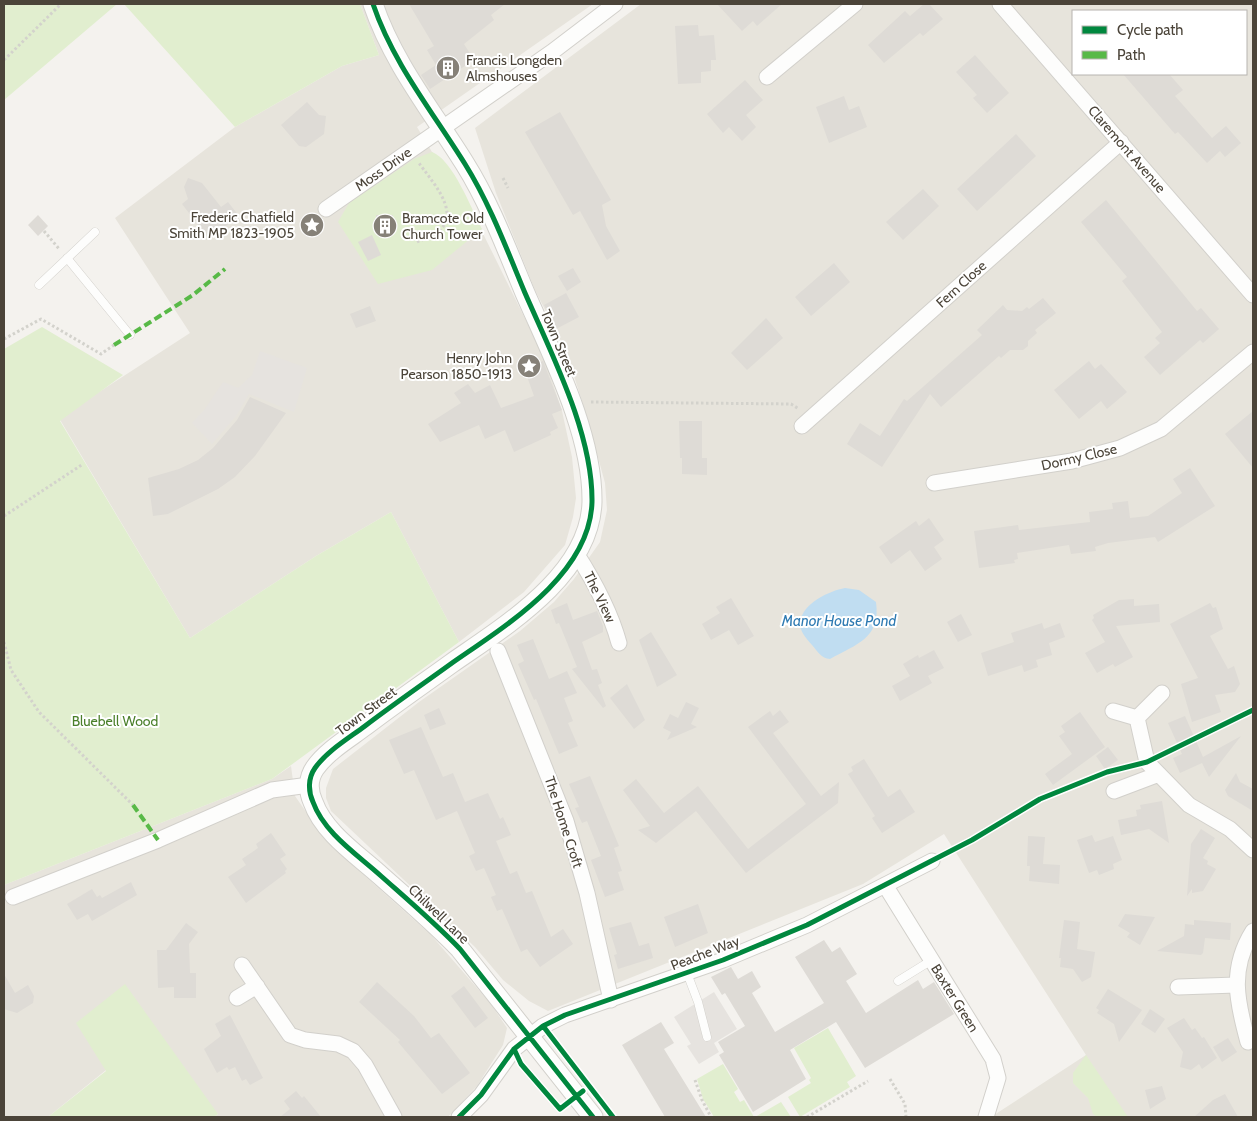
<svg xmlns="http://www.w3.org/2000/svg" width="1257" height="1121" viewBox="0 0 1257 1121" font-family="Cabin,sans-serif">
  <style>
    .residential { fill: #e7e4dc; fill-rule: evenodd }
    .green { fill: #e1eecf }
    .parking { fill: #e6e3df }
    .water { fill: #c0ddf1 }
    .building { fill: #dedbd6 }
    .lines { fill: none; stroke-linecap: round; stroke-linejoin: round }
    .service-casing { stroke: #d2d0cb; stroke-width: 9 }
    .minor-casing { stroke: #d2d0cb; stroke-width: 17 }
    .tertiary-casing { stroke: #d2d0cb; stroke-width: 21 }
    .path { stroke: #d3d2cc; stroke-width: 3; stroke-dasharray: 2.5 2.5; stroke-linecap: butt }
    .service { stroke: #fdfdfc; stroke-width: 8 }
    .minor { stroke: #fdfdfc; stroke-width: 15 }
    .tertiary { stroke: #fdfdfc; stroke-width: 19 }
    .quiet { stroke: #58b947; stroke-width: 4; stroke-dasharray: 8 4; stroke-linecap: butt }
    .cycleway-casing { stroke: #fff; stroke-width: 8 }
    .cycleway { stroke: #00873e; stroke-width: 5 }
    .labels { text-anchor: middle; stroke-width: 4; stroke-linejoin: round; paint-order: stroke }
    .poi-label { font-size: 14px; fill: #4b4439; stroke: #fff; text-anchor: start }
    .street-label { font-size: 14px; fill: #4b4439; stroke: #fff }
    .park-label { font-size: 14px; fill: #4a7f2a; stroke: #fff }
    .water-label { font-size: 15px; font-style: italic; fill: #2e7ab2; stroke: #fff }
  </style>
  <rect width="100%" height="100%" fill="#f4f2ee"/>
  <path class="residential" d="M360,4h233l-176,123 15,25 10,7 13,18 89,180 18,54 10,46 4,41 -3,19 -8,28 -41,47 -65,50 -68,-130 -75,44 -126,82 -131,-220 131,-85 -75,-115 120,-91 107,-61 37,-11z
    M641,4h612v1113h-262l95,-62 -142,-221 -81,50 -315,127 -19,-10 -26,-21 -28,-33 -144,-136 -5,-13v-10l7,-19 86,-67 101,-71 34,-29 20,-23 26,-37 7,-32 -2,-27 -18,-66 -21,-66 -31,-61 -39,-97 -21,-65zM1073,11h173v63h-173z
    M291,766l4,30 32,46 104,93 60,69 16,24 -4,17 -26,41 -29,31h-234l4,-3 -112,-44 -58,47h-44v-232l268,-106z"/>
  <path class="green" d="M4,4h113l-113,96z
    M124,4h236l19,51 -37,11 -107,61z
    M432,152c21,8 39,56 50,77l-50,41 -54,14 -40,-62 11,-19 65,-44z
    M42,327l81,48 -63,46 130,217 126,-82 75,-44 68,130 -187,137 -268,106v-536z
    M125,984l93,130 -4,3h-166l58,-46 -30,-48z
    M828,1028l28,48 -9,6 3,5 -50,30 -12,-20 23,-14 -2,-3 2,-2 -17,-30z
    M1086,1055l42,62h-31l-4,-3 -5,-16 -15,-15v-10z
    M723,1064l15,25 -4,3 6,10 4,-2 10,17h-40l-11,-18 -6,-20z
    M781,1102l10,15h-36z"/>
  <path class="parking" d="M260,351l47,17 -13,44 -45,-18 -13,22 -24,28 -20,-21 13,-14 18,-27 15,6 14,-13z
    M714,992l23,37 -23,14 5,9 -20,12 -12,-18 4,-2 -17,-27z"/>
  <path class="water" d="M845,588l14,2 17,12c5,36 -19,42 -46,57 -9,-1 -12,-7 -18,-14 -5,-6 -13,-14 -12,-23 3,-19 29,-31 45,-34z"/>
  <path class="building" d="M409,4h96l-14,11 3,5 -30,24 10,16 -44,29 -9,-14 15,-10 -9,-15 7,-4z
    M717,4h65l-25,22 -4,-5 -11,10z
    M924,4h5l14,15 -20,17 -3,-3 -36,30 -16,-18 37,-34 5,5z
    M698,25l1,11 15,-1 2,25h-5v11l-10,1v11l-23,1 -3,-58z
    M975,55l34,38 -22,20 -14,-15 4,-3 -21,-23z
    M1123,74h46l14,16 -8,6 37,42 14,-12 15,17 -16,14 -5,-6 -13,12 -29,-31 -3,2z
    M745,80l18,20 -17,15 10,12 -14,14 -13,-14 -6,6 -16,-19z
    M844,96l5,14 10,-4 8,21 -38,16 -13,-36z
    M307,102l12,13 7,1 -2,18 -18,13 -7,-1 -18,-21z
    M560,112l51,88 -9,5 4,21 14,25 -13,9 -27,-49 -7,4 -48,-83z
    M1016,134l20,22 -59,55 -20,-22z
    M188,178l14,5 19,24 7,-5 11,14 -30,23 -27,-35 6,-5 -4,-12z
    M923,189l16,17 -36,34 -17,-18z
    M1106,200l91,111 4,-3 18,21 -16,14 -3,-3 -40,35 -16,-18 16,-14 -5,-5 7,-6 -40,-51 5,-4 -46,-55z
    M38,215l10,11 -10,10 -10,-11z
    M376,215h17v14l-17,2z
    M372,235l9,20 -13,6 -10,-19z
    M834,263l16,19 -39,34 -16,-19z
    M573,268l8,14 -14,9 -9,-15z
    M566,293l13,24 -23,12 -12,-24z
    M1043,298l13,15 -21,17 2,3 -9,8v5l-5,4h-13l-9,8 -2,-2 -58,51 -11,-13 -48,73 -35,-23 13,-21 20,13 24,-37 3,2 75,-66 -5,-5 26,-25 4,5 15,1 5,-4 2,2z
    M370,306l6,15 -20,7 -6,-14z
    M766,318l17,20 -36,32 -16,-17z
    M543,361l19,49 -10,4 6,14 -8,4 1,3 -37,17 -9,-22 -20,9 -6,-14 -39,17 -12,-18 33,-21 -7,-10 14,-9 7,9 15,-8 11,23 33,-12 -10,-28z
    M1089,361l6,8 6,-5 26,28 -20,17 -6,-8 -22,18 -25,-29z
    M250,397l36,16 -31,43 -20,21 -17,12 -50,25 -15,2 -5,-38 31,-9 19,-9 15,-12 24,-28z
    M1253,411v57l-28,-34z
    M679,421h23v37h5v17l-25,-1v-16h-2z
    M1190,468l25,38 -57,36 -3,-5 -47,6 -13,4 1,4 -25,3 -2,-9 -52,8 1,6 -4,1 1,3 -36,5 -5,-37 44,-6 1,5 71,-8 -1,-10 24,-3 -1,-6 16,-2 2,17 18,-2 34,-23 -9,-14z
    M929,518l15,22 -10,7 8,12 -17,12 -15,-21 -19,14 -12,-17 37,-26 3,5z
    M731,598l23,38 -16,9 -9,-15 -18,10 -9,-16 18,-11 -4,-6z
    M1134,599v7l25,-2 1,18 -44,4 17,31 -18,10 -2,-3 -16,9 -12,-20 20,-11 -13,-22 2,-2 -1,-3 26,-15z
    M567,603l6,17 24,-9 6,15v6l-21,10 10,28 5,-1 5,14 -4,2 8,21 -3,2 -31,-39 5,-2 -18,-44 -3,1 -5,-14z
    M1210,603l3,5 3,-1 7,22 -13,7 18,33 6,-3 6,18 -5,8 -20,3 6,17 -29,10 -11,-38 17,-6 -28,-54z
    M961,614l11,21 -14,7 -11,-20z
    M1042,623l2,6 16,-6 5,14 -16,6 3,12 -16,5 2,7 -14,5 -2,-7 -34,11 -7,-23 33,-11 -3,-9z
    M651,632l26,43 -20,12 -18,-47z
    M533,639l16,40 18,-8 10,22 -13,5 9,23 -5,2 10,23 -19,8 -23,-55 -2,1 -16,-36 6,-3 -7,-16z
    M934,650l10,18 -16,8 4,7 -32,18 -8,-15 18,-10 -7,-12 15,-9 1,3z
    M627,684l18,36 -11,9 -24,-31z
    M686,702l13,6 -8,16 6,3 -30,13 4,-8 -8,-4 7,-14 8,4z
    M439,708l7,16 -16,6 -6,-15z
    M780,710l9,12 -16,11 48,63 18,-14 -1,21 -92,70 -50,-62 -40,32 -18,-13 12,-4 -27,-36 13,-11 28,34 34,-27 50,63 58,-45 -58,-77 22,-16 3,5z
    M1080,712l25,35 -52,38 -8,-11 27,-20 -13,-18 6,-4 -4,-6z
    M1185,716l18,41 38,-21 -32,41 -7,-14 -22,10 -7,-15 9,-4 -14,-31z
    M421,727l22,50 10,-4 12,29 23,-9 12,26 3,-2 8,18 -15,6 14,33 7,-3 9,22 6,-2 19,46 12,-8 10,15 -33,23 -13,-18 -6,3 -19,-43 -5,2 -6,-14 5,-2 -12,-27 -8,3 -7,-15 6,-3 -18,-42 -21,9 -22,-50 -10,4 -15,-34z
    M1108,747l10,13 -13,9 -9,-13z
    M864,759l24,38 12,-8 15,23 -33,21 -10,-15 3,-2 -27,-42 5,-3 -2,-4z
    M1236,773l4,9 13,7v22l-25,-15 -3,-6z
    M590,776l29,70 -5,2 8,23 -4,1 6,18 -19,7 -14,-37 10,-4 -14,-35 -5,2 -7,-15 4,-1 -10,-23z
    M1162,801l7,42 -20,-14 -28,6 -3,-15 19,-4 -1,-6 5,-1 -1,-4z
    M1201,829l14,9 -12,20 5,3 -1,3 9,5 -13,22 -11,2v-4l-5,7 4,-52z
    M271,833l15,22 -6,4 7,10 -2,2 1,2 -40,30 -18,-26 18,-12 -4,-6 16,-11 -2,-4z
    M1092,835l3,7 18,-6 9,24 -9,4 1,5 -15,6 -2,-5 -8,3 -12,-33z
    M1028,836l17,1 -2,27 17,1 -1,19 -30,-3 1,-15h-3z
    M131,882l6,13 -45,26 -4,-7 -11,6 -10,-16 25,-15 5,8 3,-2 2,3z
    M698,904l10,29 -33,14 -11,-30z
    M1125,914l30,3 -15,28 -13,-8 3,-4 -12,-7z
    M1064,920l16,2 -3,27 18,3 -4,25 -9,5 -9,-13 -13,-2 1,-9h-2z
    M1194,920l37,3 -1,17 -25,-2 -2,15 -2,2 -44,-4 27,-15 1,-12 9,1z
    M631,922l8,24 10,-3 4,15 -35,11 -4,-14 3,-1 -8,-26z
    M186,923l12,9 -9,12 1,29h6v25h-22v-11l-16,1 -1,-38h9z
    M824,940l8,12 8,-5 17,27 -11,7 20,32 52,-33 5,9 11,-7 20,32 -89,54 -29,-46 -46,28 16,29 -53,33 -34,-57 5,-3 -6,-10 27,-16 -20,-33 -3,2 -11,-18 20,-10 7,12 14,-8 9,16 -9,6 23,39 49,-29 -29,-46z
    M4,974l11,19 13,-8 6,11 -1,7 -16,10 -13,-4z
    M377,982l37,34 17,22 8,-5 31,40 -28,21 -44,-52 2,-2 -41,-38z
    M464,986l24,32 -13,10 -24,-32z
    M1108,989l34,21 -23,32 -5,-18 -17,-11 2,-3 -3,-2z
    M1150,1009l15,10 -10,14 -14,-9z
    M230,1015l33,63 -13,7 -4,-6 -4,2 -7,-14 -6,3 -2,-3 -10,6 -13,-24 17,-13 -6,-12z
    M1184,1018l8,12 3,-2 7,10 2,-1 13,21 -15,11 -3,-5 -8,6 -11,-3 3,-15 -16,-24z
    M661,1022l13,21 -10,6 42,68h-41l-43,-72z
    M1228,1038l9,14 -15,10 -9,-15z
    M1162,1086l4,13 -16,10 -5,-19z
    M296,1091l6,7 2,-2 17,21h-41l10,-8 -6,-8z
    M1225,1094l13,23h-44l19,-17z"/>
  <g class="lines">
    <g class="service-casing">
      <path id="service" d="M67,258l63,77
        M39,285l56,-53
        M687,973l11,29 9,35
        M898,981l34,-21"/>
    </g>
    <g class="minor-casing">
      <path id="minor" d="M1000,4l253,291
        M767,77l88,-73
        M326,209l226,-157 63,-48
        M802,426l319,-284
        M934,483l138,-22 48,-13 41,-19 92,-77
        M576,553c18,28 34,57 43,90
        M498,651l68,170 21,72 24,107
        M1113,711l24,7 25,-25
        M1137,718l10,44 42,43 41,24 23,21
        M1114,791l45,-17
        M885,885l108,174 5,19 -12,39
        M13,897l145,-57 114,-50 37,-5
        M242,965l48,70 15,5 33,4 15,7 12,14 29,52
        M1178,987l58,-2
        M237,998l20,-12
        M1248,1042c-11,-40 -19,-73 5,-111
        M459,1117l22,-22 33,-46 29,-23 22,-11 158,-55 84,-35 125,-64"/>
    </g>
    <g class="tertiary-casing">
      <path id="tertiary" d="M373,4c20,59 59,107 92,160 25,40 42,86 60,129 27,62 68,141 67,209 -2,73 -87,124 -140,161 -29,21 -58,41 -87,63 -16,12 -38,25 -50,42 -7,10 -7,23 -2,34 11,31 45,53 68,74 27,24 54,47 79,73l133,168"/>
    </g>
    <path class="path" d="M4,60l57,-56
      M503,178l5,10
      M44,231l16,19
      M417,242c8,-4 18,-6 24,-13 19,-19 -12,-51 -22,-66
      M4,339l37,-20 60,35 13,-9
      M591,402l200,2 8,5
      M4,516l79,-52
      M4,642l7,28 28,42 94,93
      M890,1079l15,25 1,13
      M695,1080l7,20 9,17
      M807,1117l61,-36"/>
    <use href="#service" class="service"/>
    <use href="#minor" class="minor"/>
    <use href="#tertiary" class="tertiary"/>
    <path class="quiet" d="M114,345l79,-50 32,-26
      M133,805l25,35"/>
    <g class="cycleway-casing">
      <path id="cycleway" d="M373,4c20,59 59,107 92,160 25,40 42,86 60,129 27,62 68,141 67,209 -2,73 -87,124 -140,161 -29,21 -58,41 -87,63 -16,12 -38,25 -50,42 -7,10 -7,23 -2,34 11,31 45,53 68,74 27,24 54,47 79,73l133,168
        M543,1026l70,91
        M514,1049l7,15 39,45 23,-18
        M459,1117l22,-22 33,-46 29,-23 22,-11 158,-55 84,-35 165,-85 68,-41 67,-27 40,-10 106,-52"/>
    </g>
    <use href="#cycleway" class="cycleway"/>
  </g>
  <defs>
    <g id="building-disc" transform="scale(1.25)"><circle r="9.5" fill="#868178" stroke="#fff"/><path d="M-4-6H4V6H1V3H-1V6H-4ZM-2.5-4.3h1.7v1.8h-1.7ZM.8-4.3h1.7v1.8H.8ZM-2.5-1h1.7V.8h-1.7ZM.8-1h1.7V.8H.8Z" fill="#fff"/></g>
    <g id="sight-disc" transform="scale(1.25)"><circle r="9.5" fill="#868178" stroke="#fff"/><path d="M0-6L1.8-2.2L6-1.7L2.9 1.2L3.7 5.4L0 3.3L-3.7 5.4L-2.9 1.2L-6-1.7L-1.8-2.2Z" fill="#fff"/></g>
  </defs>
  <g fill-rule="evenodd">
    <use href="#building-disc" x="448" y="68"/>
    <use href="#sight-disc" x="312" y="225"/>
    <use href="#building-disc" x="385" y="226"/>
    <use href="#sight-disc" x="529" y="366"/>
  </g>
  <g class="labels">
    <g class="poi-label">
      <text x="466" y="65">Francis Longden<tspan x="466" dy="16">Almshouses</tspan></text>
      <text x="294" y="222" text-anchor="end">Frederic Chatfield<tspan x="294" dy="16">Smith MP 1823-1905</tspan></text>
      <text x="402" y="223">Bramcote Old<tspan x="402" dy="16">Church Tower</tspan></text>
      <text x="512" y="363" text-anchor="end">Henry John<tspan x="512" dy="16">Pearson 1850-1913</tspan></text>
    </g>
    <g class="street-label">
      <text transform="translate(1127 149) rotate(49)" y="5">Claremont Avenue</text>
      <text transform="translate(383 169) rotate(-35)" y="5">Moss Drive</text>
      <text transform="translate(961 284) rotate(-42)" y="5">Fern Close</text>
      <text transform="translate(559 343) rotate(67)" y="5">Town Street</text>
      <text transform="translate(1079 457) rotate(-13)" y="5">Dormy Close</text>
      <text transform="translate(600 597) rotate(64)" y="5">The View</text>
      <text transform="translate(366 711) rotate(-37)" y="5">Town Street</text>
      <text transform="translate(564 822) rotate(72)" y="5">The Home Croft</text>
      <text transform="translate(439 914) rotate(44)" y="5">Chilwell Lane</text>
      <text transform="translate(705 953) rotate(-21)" y="5">Peache Way</text>
      <text transform="translate(955 998) rotate(58)" y="5">Baxter Green</text>
    </g>
    <g class="park-label">
      <text x="115" y="726">Bluebell Wood</text>
    </g>
    <g class="water-label">
      <text x="839" y="626">Manor House Pond</text>
    </g>
  </g>
  <rect width="1257" height="1121" fill="none" stroke="#4b4439" stroke-width="10"/>
  <rect x="1072" y="10" width="175" height="65" fill="#ffffff" stroke="#b7b4b0"/>
  <rect x="1082" y="26" width="25" height="8" fill="#00873e" stroke="#b7b4b0"/>
  <text x="1117" y="35" font-size="15" fill="#4b4439">Cycle path</text>
  <rect x="1082" y="51" width="25" height="8" fill="#58b947" stroke="#b7b4b0"/>
  <text x="1117" y="60" font-size="15" fill="#4b4439">Path</text>
</svg>
